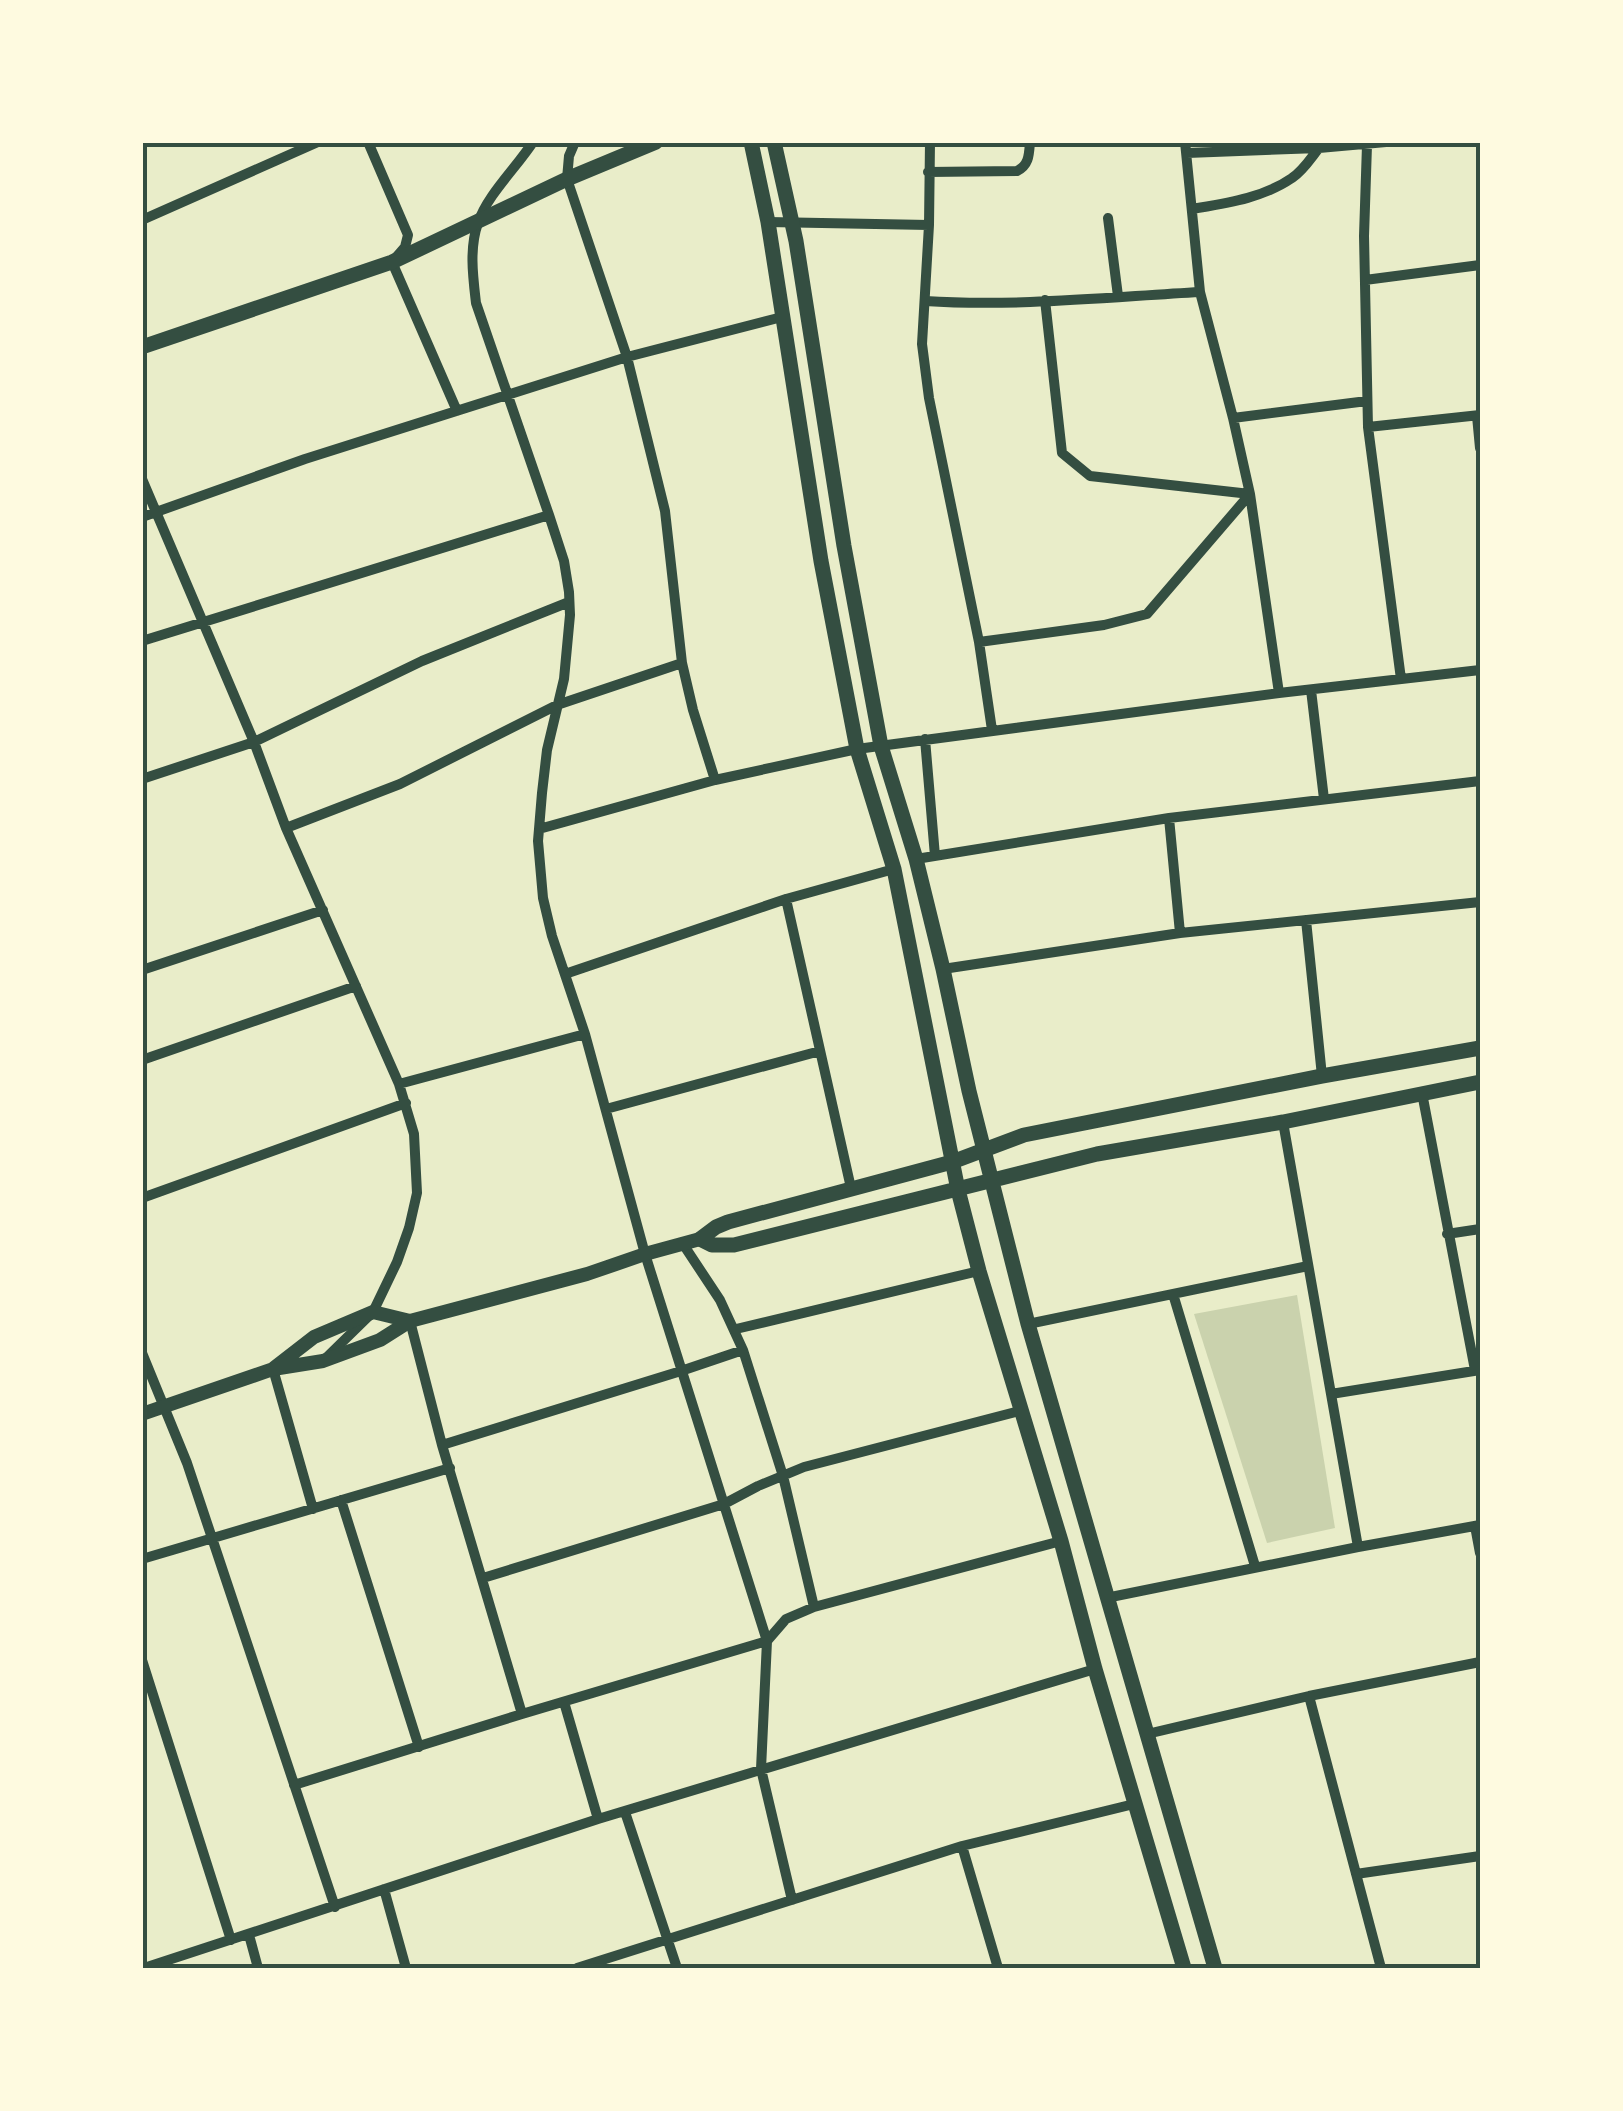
<svg xmlns="http://www.w3.org/2000/svg" width="1623" height="2111" viewBox="0 0 1623 2111" font-family="'Nunito Sans',sans-serif">
  <style>
    .green { fill: #cad2ad }
    .lines { fill: none; stroke-linecap: round; stroke-linejoin: round }
    .minor { stroke: #344e41; stroke-width: 10 }
    .tertiary { stroke: #344e41; stroke-width: 14 }
    .secondary { stroke: #344e41; stroke-width: 15 }
    .neatline { fill: none; stroke: #344e41; stroke-width: 4 }
  </style>
  <rect width="100%" height="100%" fill="#e9edc9"/>
  <path class="green" d="M1297,1295l38,233 -68,15 -73,-229z"/>
  <g class="lines">
    <path class="minor" d="M368,142l40,93 -3,12 -13,15 65,149
      M533,142c-16,25 -46,53 -55,81 -9,25 -5,54 -2,80l73,212 15,46 5,31 1,23 -6,64 -17,71 -5,43 -4,48 5,57 9,38 33,98 60,220 122,387 -6,128 31,131
      M575,142l-6,14 -2,23 60,178 38,154 17,152 11,47 22,70
      M930,142l-1,83 -7,119 7,54 50,244 13,88
      M1185,142l15,150 33,126 17,76 29,199
      M1367,145l-3,91 4,191 33,252
      M1187,153l132,-5 67,-6
      M928,172l89,-1c12,-6 12,-16 13,-29
      M1192,209c35,-6 71,-11 100,-31 11,-7 19,-20 27,-30
      M1108,218l10,78
      M142,220l176,-78
      M768,222l161,3
      M1365,280l115,-15
      M1045,300l17,153 28,23 160,18
      M925,301c91,6 184,-4 275,-9
      M1477,416l3,32
      M1233,418l134,-17
      M1368,427l112,-12
      M142,479l112,263 32,86 113,256 15,50 3,59 -8,35 -12,34 -24,50 -46,45
      M142,517l163,-58 322,-102 155,-40
      M142,641l407,-126
      M979,642l125,-17 43,-11 103,-120
      M1311,690l13,109
      M925,739l10,117
      M142,779l112,-37 168,-81 147,-59
      M1169,818l11,115
      M286,828l114,-44 157,-79 125,-42
      M539,829l176,-49 142,-31 422,-56 201,-23
      M916,859l253,-41 311,-37
      M786,899l65,289
      M1306,920l16,156
      M943,969l237,-36 300,-31
      M142,970l181,-60
      M565,974l221,-75 108,-30
      M142,1060l214,-74
      M399,1084l186,-50
      M1422,1093l53,277
      M606,1109l214,-58
      M1283,1122l75,425
      M142,1198l264,-95
      M1447,1234l33,-5
      M683,1244l37,56 23,50 40,126 31,131
      M1173,1294l82,272
      M410,1321l32,124 80,269
      M1028,1324l280,-58
      M736,1329l243,-58
      M142,1353l45,110 148,444
      M273,1369l40,140
      M1331,1394l149,-24
      M442,1445l239,-74 62,-21
      M341,1500l78,247
      M1475,1526l5,27
      M142,1559l308,-91
      M483,1578l241,-74 34,-18 46,-19 219,-57
      M1106,1598l252,-51 122,-22
      M142,1660l89,280
      M1309,1696l72,272
      M564,1702l34,117
      M1147,1734l162,-38 171,-34
      M294,1785l228,-71 245,-73 19,-22 28,-12 247,-66
      M625,1812l52,156
      M962,1846l36,122
      M1356,1874l124,-18
      M384,1889l22,79
      M249,1935l9,33
      M144,1968l454,-149 497,-150
      M577,1968l385,-122 172,-42"/>
    <path class="tertiary" d="M274,1368l40,-31 59,-25 37,9
      M142,1414l131,-45 50,-8 57,-21 30,-19 177,-47 58,-20 55,-15"/>
    <path class="secondary" d="M751,142l17,80 53,339 36,188 37,120 64,321 21,81 82,270 34,128 89,299
      M774,142l22,99 48,305 37,200 35,113 27,110 26,122 59,233 187,644
      M142,347l250,-85 175,-83 89,-37
      M1480,1048l-158,28 -298,59 -72,27 -224,60 -12,5 -16,12 12,6h22l363,-91 186,-32 197,-40"/>
  </g>
  <rect width="1623" height="2111" fill="none" stroke="#fefae0" stroke-width="290"/>
  <rect x="145" y="145" width="1333" height="1821" class="neatline"/>
</svg>
